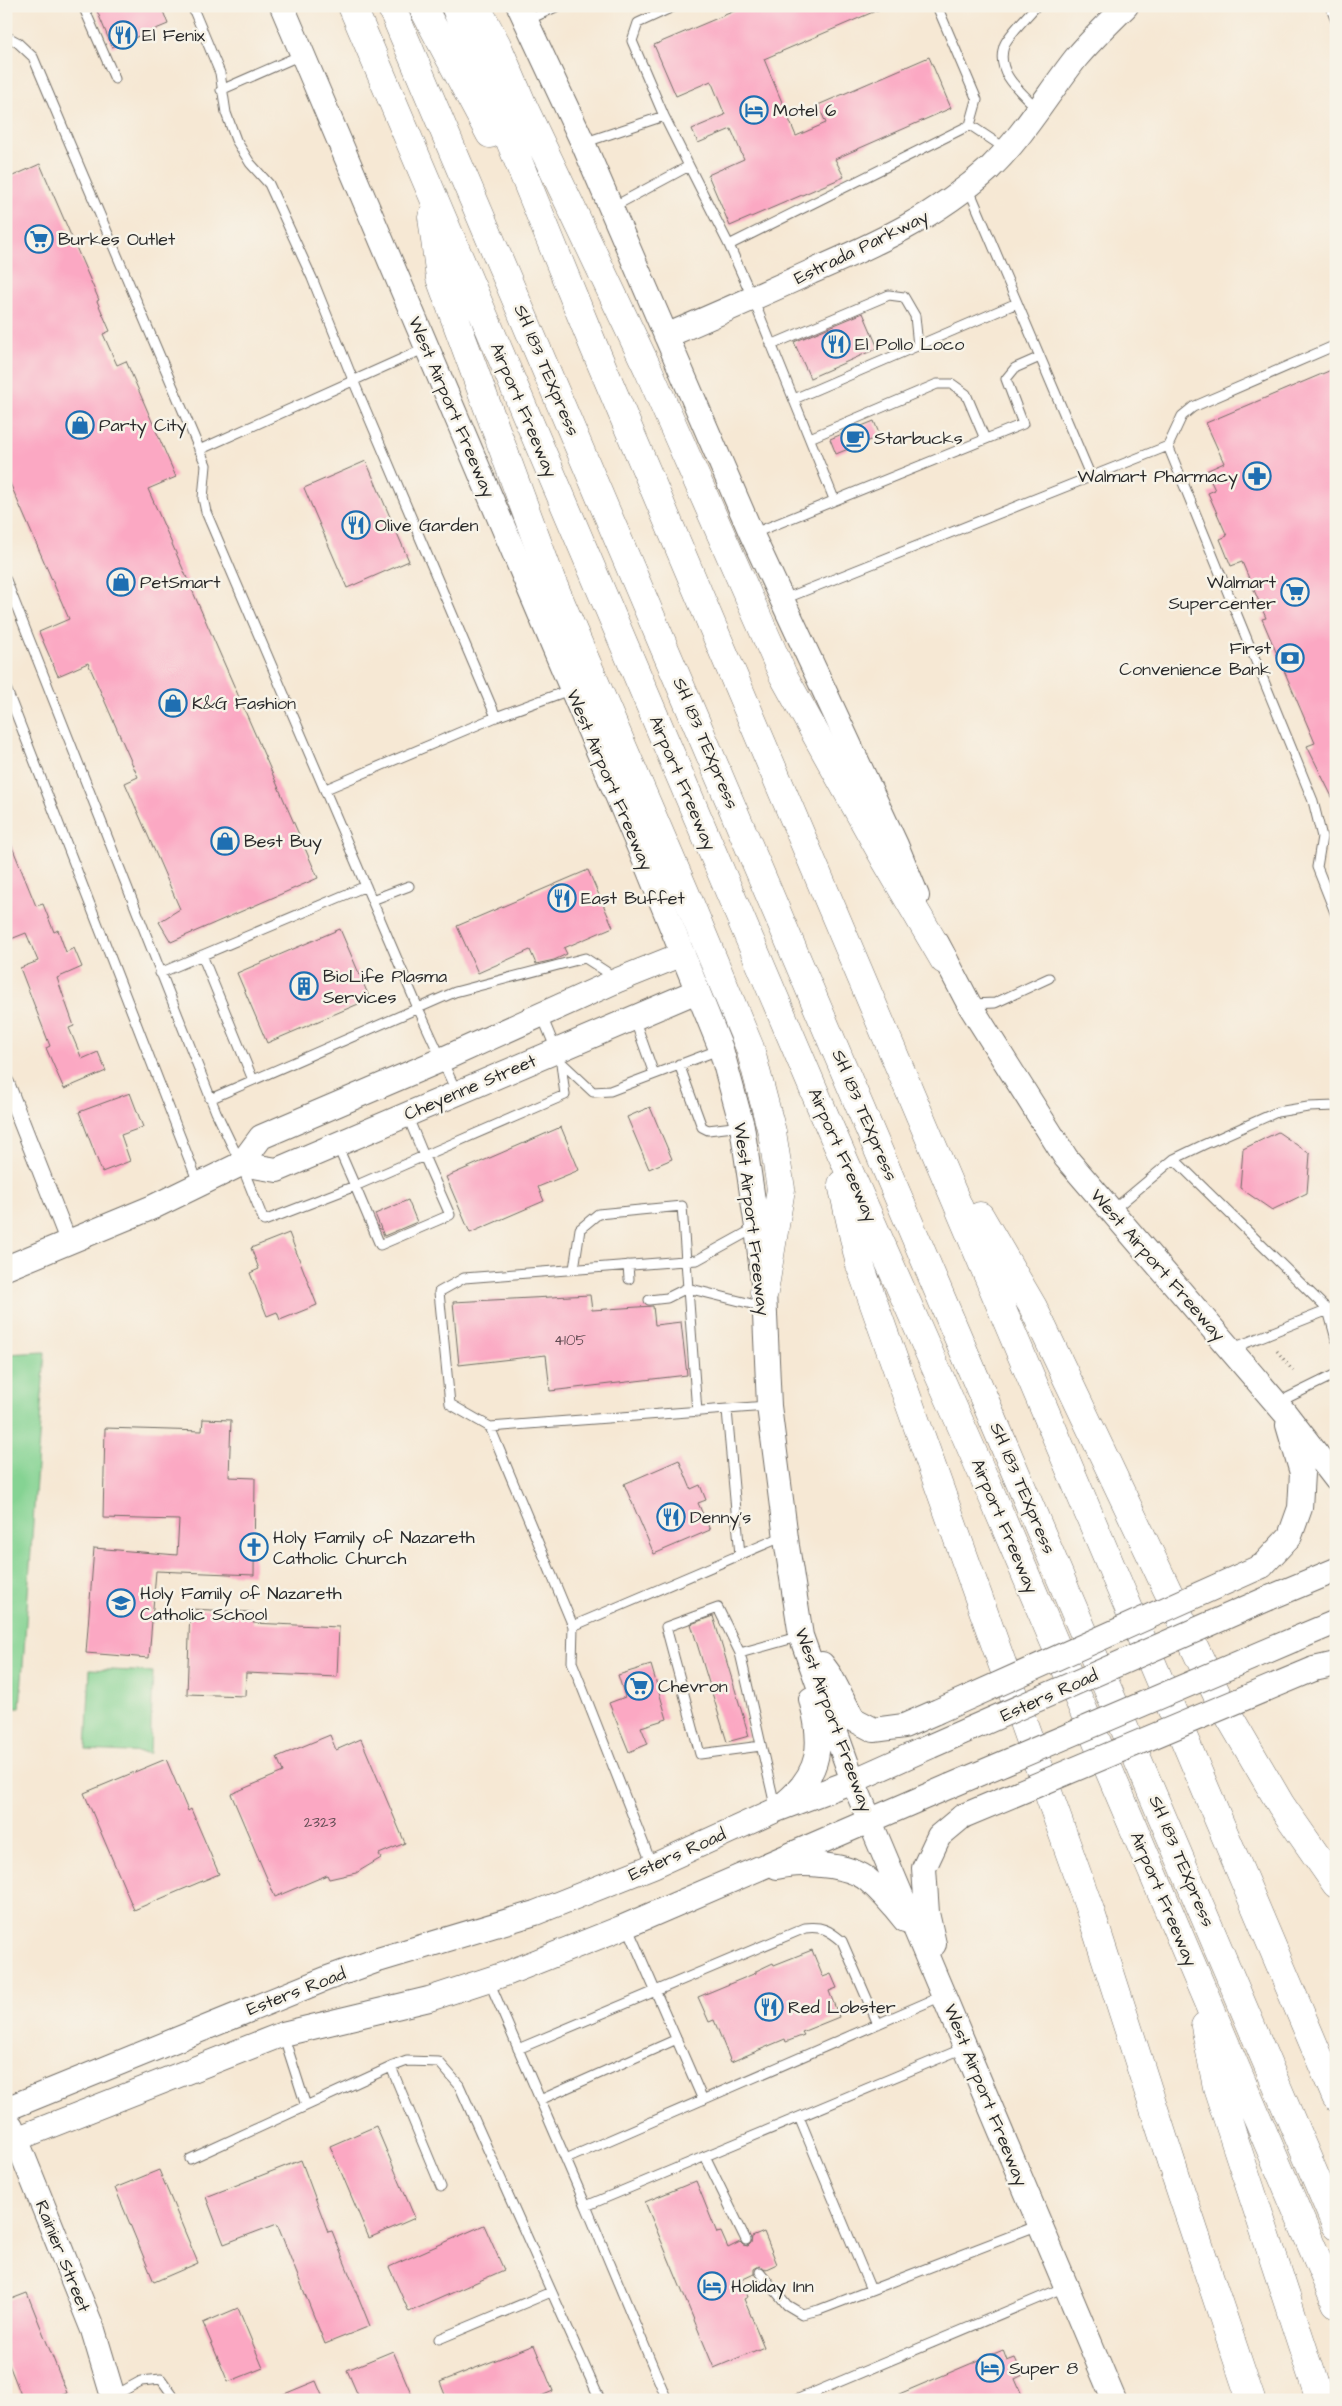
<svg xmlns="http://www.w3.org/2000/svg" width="1342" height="2406" viewBox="0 0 1342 2406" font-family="'Architects Daughter',sans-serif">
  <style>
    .green { fill: #85d393; stroke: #587f5f }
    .building { fill: #fba8c3 }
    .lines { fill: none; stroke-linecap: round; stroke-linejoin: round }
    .lane-casing { stroke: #726d66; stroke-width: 11 }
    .street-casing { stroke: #726d66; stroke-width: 18 }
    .secondary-casing { stroke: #726d66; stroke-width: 26 }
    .highway-casing { stroke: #726d66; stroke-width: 29 }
    .path { stroke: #726d66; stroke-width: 3; stroke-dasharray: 1 4; stroke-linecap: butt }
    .lane { stroke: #fff; stroke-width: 9 }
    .street { stroke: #fff; stroke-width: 16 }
    .secondary { stroke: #fff; stroke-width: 24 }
    .highway { stroke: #fff; stroke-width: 28 }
    .secondary-bridge-casing { stroke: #726d66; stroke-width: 26; stroke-linecap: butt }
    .secondary-bridge { stroke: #fff; stroke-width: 24 }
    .labels { text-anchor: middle; stroke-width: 5; stroke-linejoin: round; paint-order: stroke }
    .number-label { font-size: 15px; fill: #5f4a51 }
    .poi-label { font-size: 18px; fill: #2b2b2b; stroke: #f7f3e8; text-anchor: start }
    .street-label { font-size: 18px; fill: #2b2b2b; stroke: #f7f3e8 }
  </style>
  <rect width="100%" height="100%" fill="#f7f3e8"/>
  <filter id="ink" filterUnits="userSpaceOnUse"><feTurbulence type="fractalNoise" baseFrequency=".02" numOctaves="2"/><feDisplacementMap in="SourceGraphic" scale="10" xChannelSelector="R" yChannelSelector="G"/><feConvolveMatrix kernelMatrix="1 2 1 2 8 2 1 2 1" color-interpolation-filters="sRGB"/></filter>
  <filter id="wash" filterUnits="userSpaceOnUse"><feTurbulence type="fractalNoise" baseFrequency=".0096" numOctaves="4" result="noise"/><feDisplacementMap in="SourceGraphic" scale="20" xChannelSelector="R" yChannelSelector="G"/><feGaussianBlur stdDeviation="1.12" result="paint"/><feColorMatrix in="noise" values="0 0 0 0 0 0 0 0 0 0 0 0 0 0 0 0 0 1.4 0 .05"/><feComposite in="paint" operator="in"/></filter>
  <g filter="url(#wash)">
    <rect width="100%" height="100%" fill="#f6e8d4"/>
    <path class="green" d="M45,1352l-25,356h-14v-354z
      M90,1669l63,3 -3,81 -64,-3z"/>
    <g id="blocks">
      <path class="building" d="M95,6h66l7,18 -56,23z
        M746,6h141l-123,53 32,77 30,-13 -8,-18 111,-48 22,51 -116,51 9,18 -114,49 -22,-51 36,-16 -13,-30 -33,14 -6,-14 33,-14 -14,-34 -35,15 -22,-51z
        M40,164l59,136 -2,1 13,30 -7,3 14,31 9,-4 50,116 -28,12 170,389 -147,64 -12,-20 21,-13 -55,-126 13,-6 -50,-114 -30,13 -19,-44 30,-13 -63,-145v-295z
        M863,313l15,35 -68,30 -16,-36z
        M1336,368v437l-29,-59 8,-3 -53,-124 4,-1 -24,-56 -11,4 -11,-27 7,-3 -19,-43 7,-3 -9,-19 18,-8 -18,-40z
        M874,421l6,15 -44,18 -6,-15z
        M366,461l43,100 -62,27 -43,-100z
        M6,832l30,74 7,-2 11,28 4,-2 8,22 8,-4 8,19 -25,11 17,48 -5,2 13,31 16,-7 8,19 -42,18 -18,-41 4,-2 -30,-78 18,-7 -12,-28 -20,8z
        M588,870l25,57 -49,21 3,6 -13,6 -18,4 -6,-14 -52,23 -21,-47z
        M340,929l30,70 -103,44 -30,-70z
        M130,1093l13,34 -22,8 9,26 -28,11 -23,-60z
        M650,1107l22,52 -23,10 -22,-52z
        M561,1127l18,43 -41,17 6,14 -74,32 -24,-56z
        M1278,1132l32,22 -3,39 -35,17 -32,-22 3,-39z
        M408,1200l9,22 -33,14 -9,-22z
        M289,1233l28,72 -37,15 -3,-8 -10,4 -17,-43 9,-4 -8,-21z
        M590,1295l2,15 61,-4 2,19 26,-3 6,53 -137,16 -4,-36 -87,10 -6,-63z
        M203,1419l28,1 -2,57 26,1 -1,97 -98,-4 -7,87 -63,-5 8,-105 83,7 2,-35 -76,-2 2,-90 97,3z
        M679,1460l12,29 9,-4 6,15 -8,3 12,27 -56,24 -30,-70z
        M190,1609l63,3v11l86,4 -2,50 -91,-4 -1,23 -58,-2z
        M713,1616l36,120 -22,6 -36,-118z
        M651,1665l16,54 -26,8 7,17 -19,8 -20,-49 16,-6 -7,-22z
        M330,1735l6,15 25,-11 44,104 -26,11 2,4 -25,15 -27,6 -2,-4 -52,22 -44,-103 52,-22 -6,-15z
        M166,1759l22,52 3,-2 28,65 -85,36 -50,-117z
        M812,1950l11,27 8,-3 6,14 -8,3 10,26 -37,15 2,3 -18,7 -1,-3 -54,23 -17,-42 -5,2 -11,-25 58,-24v-2l17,-8 1,2z
        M376,2126l39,92 -46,20 -39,-92z
        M301,2160l27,72 4,-1 38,95 -45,18 -48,-120 -53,20 -18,-47z
        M159,2170l39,93 -44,19 -39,-94z
        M696,2181l21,52 4,-1 7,16 12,-6 3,3 5,1 3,-3 1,-6 12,-5 13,32 -11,5 -7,-3 -5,3v5l-13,6 7,17 -4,2 20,48 -50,21 -69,-166z
        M484,2225l20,45 -95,42 -20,-45z
        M27,2293l40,100 -17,7h-27l-17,-43v-56z
        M238,2308l25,60 -35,14 -25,-59z
        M534,2345l19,46 -21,9h-85l-7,-18z
        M1003,2350l4,11 8,-3 8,17 -8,4 7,16 -10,5h-127z
        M393,2351l21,49h-54l-13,-30z
        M316,2381l8,19h-52v-1z"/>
    </g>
  </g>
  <g filter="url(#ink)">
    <use href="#blocks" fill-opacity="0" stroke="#726d66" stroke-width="1"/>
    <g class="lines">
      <g class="lane-casing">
        <path id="lane" d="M83,6l32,73
          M192,6l28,67 6,40 10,27 14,23 19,21 43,94 41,102 143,337
          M937,6l40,94 -7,25
          M1036,6c-8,10 -29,30 -32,40 -9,27 17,46 34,63
          M1330,6l6,15
          M528,20l30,-14
          M6,36l11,6 16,15 173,408 -3,33 3,14 212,496 39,85
          M221,90l80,-35
          M664,116l25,50
          M583,143l81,-27 -32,-75 6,-18 37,-17
          M968,187l123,290
          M611,208l78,-42 40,79 24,54 81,200
          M729,245l241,-120 36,24
          M771,345l118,-50 15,2 11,19 3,30
          M794,399l223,-96
          M810,438l127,-54h15l14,10 19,45
          M1168,446l145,355 9,36 -5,30 19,48
          M199,450l227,-102
          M752,534l271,-110 -17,-45 9,-11 25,-11
          M6,580l210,532 25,52 23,57 91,-35 25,59 70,-30 -26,-59 141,-61 -4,-32
          M784,599l384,-153 14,-30 11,-9 143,-62
          M6,688l193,497
          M326,789l170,-72 76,-28
          M372,900l37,-14
          M202,955l51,125
          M160,973l206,-87
          M972,1004l23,-1 54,-25
          M542,1016l14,34
          M634,1018l20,56
          M561,1062l32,30 17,-1 111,-42
          M679,1064l23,63 6,3 34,-4
          M210,1099l245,-107 130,-34 31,20
          M337,1145l18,41 69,-30 -17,-41
          M1174,1159l154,151 8,29
          M1113,1210l61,-51 29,-14 74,-33 31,-5 28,-1
          M755,1228l-58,32 -233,18 -25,14 11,112 40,23 277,-21
          M628,1265l1,14
          M574,1269l6,-40 18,-15 84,-8 15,206
          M649,1300l18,-2 20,-10 77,19
          M1233,1348l103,-41
          M1279,1402l57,-28
          M727,1410l13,145
          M490,1427l83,199 211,-90
          M573,1626l-1,36 80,203
          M740,1653l-22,-45 -52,19 34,127 61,-8
          M776,1810l-36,-157 61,-17
          M627,1926l76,174
          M489,1981l97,225
          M283,2034l23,72
          M518,2049l287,-121c17,-2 24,2 37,13l36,83
          M391,2067l50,120
          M540,2100l137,-61
          M799,2117l72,173 168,-65
          M705,2156l41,84
          M190,2159l201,-92 16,-6 32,1 20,23 141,315
          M566,2159l376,-163
          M760,2272l27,33 15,9 17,-4 52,-20
          M439,2339l112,-47
          M114,2396l27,-15 20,-2 15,21
          M667,2400l-81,-194 378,-158
          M796,2400l269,-113"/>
      </g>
      <g class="street-casing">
        <path id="street" d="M6,1083l63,160"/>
      </g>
      <g class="secondary-casing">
        <path id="secondary" d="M282,6l365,860 74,183 21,77 15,101 7,65 5,114 18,140 14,90 52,145 261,619
          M519,6l64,137 169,392 144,310 21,51
          M666,336c49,-21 97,-42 145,-64 65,-28 126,-56 179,-104 34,-33 57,-73 86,-110 15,-18 33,-35 50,-52
          M937,943l32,61 97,154 219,255 51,66
          M241,1164l36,6 420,-179
          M6,1268l147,-61 88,-43 20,-27 180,-77 177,-80 65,-26
          M1262,1566l28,-30 10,-28 2,-35 -14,-48
          M1269,1598l67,-28
          M1293,1640l43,-18
          M822,1664l8,11 23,44 21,11 30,-4 32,-14
          M1314,1669l22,-5
          M785,1803c37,-31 38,-59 26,-104
          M777,1867c23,-6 72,-3 91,13 13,11 26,26 37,40
          M934,1944l-7,-31 -3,-45 15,-32 24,-20
          M6,2109l322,-131 50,-18 157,-47 118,-47 123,-56 77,-29 78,-35
          M11,2126l82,204 21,70
          M6,2143l277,-109 146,-35 79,-26 113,-45 329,-142"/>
      </g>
      <g class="highway-casing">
        <path id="highway" d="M352,6l478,1122 160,363 346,812
          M391,6l945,2219
          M422,6l68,128
          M455,6l139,341 742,1750
          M476,6l21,39 27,63 124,261 135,306 103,186 58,99
          M432,217l8,61 112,304 133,310 65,156 22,84 9,57 -17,103
          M842,1184l18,81 230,645 86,267 75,223
          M980,1216l53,91 186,392 62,106 55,79
          M1205,2026l12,61 103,313"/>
      </g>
      <path class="path" d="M1277,1351l16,20"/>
      <use href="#lane" class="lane"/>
      <use href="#street" class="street"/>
      <use href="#secondary" class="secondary"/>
      <use href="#highway" class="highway"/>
      <g class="secondary-bridge-casing">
        <path id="secondary-bridge" d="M936,1712l326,-146
          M931,1746l338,-148
          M950,1786l343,-146
          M963,1816l351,-147"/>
      </g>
      <use href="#secondary-bridge" class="secondary-bridge"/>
    </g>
  </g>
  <defs>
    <g id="restaurant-ring" transform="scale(1.4375)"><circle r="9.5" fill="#f7f3e8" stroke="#1f6fb2" stroke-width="1.5"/><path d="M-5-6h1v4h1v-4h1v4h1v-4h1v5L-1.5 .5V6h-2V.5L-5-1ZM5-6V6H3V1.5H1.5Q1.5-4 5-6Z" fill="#1f6fb2"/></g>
    <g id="hotel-ring" transform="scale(1.4375)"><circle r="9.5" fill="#f7f3e8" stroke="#1f6fb2" stroke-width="1.5"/><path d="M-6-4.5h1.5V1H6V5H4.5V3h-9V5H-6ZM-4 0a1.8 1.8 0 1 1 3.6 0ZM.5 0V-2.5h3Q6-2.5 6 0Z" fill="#1f6fb2"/></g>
    <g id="supermarket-ring" transform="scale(1.4375)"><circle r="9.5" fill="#f7f3e8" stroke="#1f6fb2" stroke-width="1.5"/><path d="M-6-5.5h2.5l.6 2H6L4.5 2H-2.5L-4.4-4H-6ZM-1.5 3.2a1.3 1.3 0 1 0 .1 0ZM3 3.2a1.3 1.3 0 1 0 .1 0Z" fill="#1f6fb2"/></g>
    <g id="shop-ring" transform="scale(1.4375)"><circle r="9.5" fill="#f7f3e8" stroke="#1f6fb2" stroke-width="1.5"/><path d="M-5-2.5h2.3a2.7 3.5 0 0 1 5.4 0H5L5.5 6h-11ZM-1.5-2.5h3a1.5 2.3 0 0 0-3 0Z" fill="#1f6fb2"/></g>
    <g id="cafe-ring" transform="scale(1.4375)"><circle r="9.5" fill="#f7f3e8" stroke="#1f6fb2" stroke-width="1.5"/><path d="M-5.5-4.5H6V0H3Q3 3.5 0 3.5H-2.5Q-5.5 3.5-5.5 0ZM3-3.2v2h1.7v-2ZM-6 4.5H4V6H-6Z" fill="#1f6fb2"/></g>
    <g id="pharmacy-ring" transform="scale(1.4375)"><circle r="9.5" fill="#f7f3e8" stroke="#1f6fb2" stroke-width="1.5"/><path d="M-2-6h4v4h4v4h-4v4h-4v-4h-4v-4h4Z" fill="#1f6fb2"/></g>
    <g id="bank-ring" transform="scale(1.4375)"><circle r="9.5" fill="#f7f3e8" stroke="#1f6fb2" stroke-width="1.5"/><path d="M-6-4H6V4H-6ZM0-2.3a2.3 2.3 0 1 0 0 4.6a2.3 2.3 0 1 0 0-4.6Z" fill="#1f6fb2"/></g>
    <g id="building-ring" transform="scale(1.4375)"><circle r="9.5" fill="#f7f3e8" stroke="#1f6fb2" stroke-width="1.5"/><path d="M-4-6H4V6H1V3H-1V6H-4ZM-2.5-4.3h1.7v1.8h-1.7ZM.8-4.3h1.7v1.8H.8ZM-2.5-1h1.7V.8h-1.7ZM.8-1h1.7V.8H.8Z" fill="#1f6fb2"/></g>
    <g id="church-ring" transform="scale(1.4375)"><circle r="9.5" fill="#f7f3e8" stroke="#1f6fb2" stroke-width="1.5"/><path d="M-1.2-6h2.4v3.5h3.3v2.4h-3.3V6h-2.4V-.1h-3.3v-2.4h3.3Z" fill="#1f6fb2"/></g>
    <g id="school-ring" transform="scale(1.4375)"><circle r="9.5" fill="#f7f3e8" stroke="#1f6fb2" stroke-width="1.5"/><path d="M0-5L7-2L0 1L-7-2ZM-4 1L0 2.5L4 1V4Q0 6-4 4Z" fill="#1f6fb2"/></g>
  </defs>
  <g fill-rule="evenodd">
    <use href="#restaurant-ring" x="123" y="35"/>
    <use href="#hotel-ring" x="754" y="110"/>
    <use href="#supermarket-ring" x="39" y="239"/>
    <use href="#restaurant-ring" x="836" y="344"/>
    <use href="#shop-ring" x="80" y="425"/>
    <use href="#cafe-ring" x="855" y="438"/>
    <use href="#pharmacy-ring" x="1257" y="476"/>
    <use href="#restaurant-ring" x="356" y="525"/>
    <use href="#shop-ring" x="121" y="582"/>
    <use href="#supermarket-ring" x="1295" y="592"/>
    <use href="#bank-ring" x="1290" y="658"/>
    <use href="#shop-ring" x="173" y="703"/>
    <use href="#shop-ring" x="225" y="841"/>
    <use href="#restaurant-ring" x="562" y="898"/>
    <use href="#building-ring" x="304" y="986"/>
    <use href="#restaurant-ring" x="671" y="1517"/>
    <use href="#church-ring" x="254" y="1547"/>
    <use href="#school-ring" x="121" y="1603"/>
    <use href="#supermarket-ring" x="639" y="1686"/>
    <use href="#restaurant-ring" x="769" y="2007"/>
    <use href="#hotel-ring" x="712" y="2286"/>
    <use href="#hotel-ring" x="990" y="2368"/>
  </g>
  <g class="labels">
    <g class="number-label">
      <text x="570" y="1345">4105</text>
      <text x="320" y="1827">2323</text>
    </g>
    <g class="poi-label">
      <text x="142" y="41">El Fenix</text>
      <text x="773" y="116">Motel 6</text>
      <text x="58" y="245">Burkes Outlet</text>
      <text x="855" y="350">El Pollo Loco</text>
      <text x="99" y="431">Party City</text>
      <text x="874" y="444">Starbucks</text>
      <text x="1238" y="482" text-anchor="end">Walmart Pharmacy</text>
      <text x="375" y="531">Olive Garden</text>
      <text x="140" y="588">PetSmart</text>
      <text x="1276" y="588" text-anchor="end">Walmart<tspan x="1276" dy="21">Supercenter</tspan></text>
      <text x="1271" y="654" text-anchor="end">First<tspan x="1271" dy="21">Convenience Bank</tspan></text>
      <text x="192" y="709">K&amp;G Fashion</text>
      <text x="244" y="847">Best Buy</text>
      <text x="581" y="904">East Buffet</text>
      <text x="323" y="982">BioLife Plasma<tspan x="323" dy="21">Services</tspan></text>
      <text x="690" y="1523">Denny's</text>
      <text x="273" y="1543">Holy Family of Nazareth<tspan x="273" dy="21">Catholic Church</tspan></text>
      <text x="140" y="1599">Holy Family of Nazareth<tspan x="140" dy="21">Catholic School</tspan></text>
      <text x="658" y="1692">Chevron</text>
      <text x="788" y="2013">Red Lobster</text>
      <text x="731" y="2292">Holiday Inn</text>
      <text x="1009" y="2374">Super 8</text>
    </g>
    <g class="street-label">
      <text transform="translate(861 247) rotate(-26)" y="6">Estrada Parkway</text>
      <text transform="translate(547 370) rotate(67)" y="6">SH 183 TEXpress</text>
      <text transform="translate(452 407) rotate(67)" y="6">West Airport Freeway</text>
      <text transform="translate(524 410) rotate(67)" y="6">Airport Freeway</text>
      <text transform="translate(706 743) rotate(67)" y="6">SH 183 TEXpress</text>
      <text transform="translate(610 780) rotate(67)" y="6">West Airport Freeway</text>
      <text transform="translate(683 783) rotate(67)" y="6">Airport Freeway</text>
      <text transform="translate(470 1087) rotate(-23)" y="6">Cheyenne Street</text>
      <text transform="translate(865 1115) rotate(67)" y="6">SH 183 TEXpress</text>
      <text transform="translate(843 1155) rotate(66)" y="6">Airport Freeway</text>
      <text transform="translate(752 1219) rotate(83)" y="6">West Airport Freeway</text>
      <text transform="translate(1158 1265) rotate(49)" y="6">West Airport Freeway</text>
      <text transform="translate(1023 1488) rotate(67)" y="6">SH 183 TEXpress</text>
      <text transform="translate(1005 1526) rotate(67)" y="6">Airport Freeway</text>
      <text transform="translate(1049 1695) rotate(-24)" y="6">Esters Road</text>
      <text transform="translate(834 1720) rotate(70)" y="6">West Airport Freeway</text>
      <text transform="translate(677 1854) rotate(-24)" y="6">Esters Road</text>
      <text transform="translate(1182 1861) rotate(67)" y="6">SH 183 TEXpress</text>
      <text transform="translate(1164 1899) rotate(67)" y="6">Airport Freeway</text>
      <text transform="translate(296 1991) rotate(-21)" y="6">Esters Road</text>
      <text transform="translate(986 2095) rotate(68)" y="6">West Airport Freeway</text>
      <text transform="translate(63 2256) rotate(68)" y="6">Rainier Street</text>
    </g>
  </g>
  <rect width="1342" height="2406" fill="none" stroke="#f7f3e8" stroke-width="25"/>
</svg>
